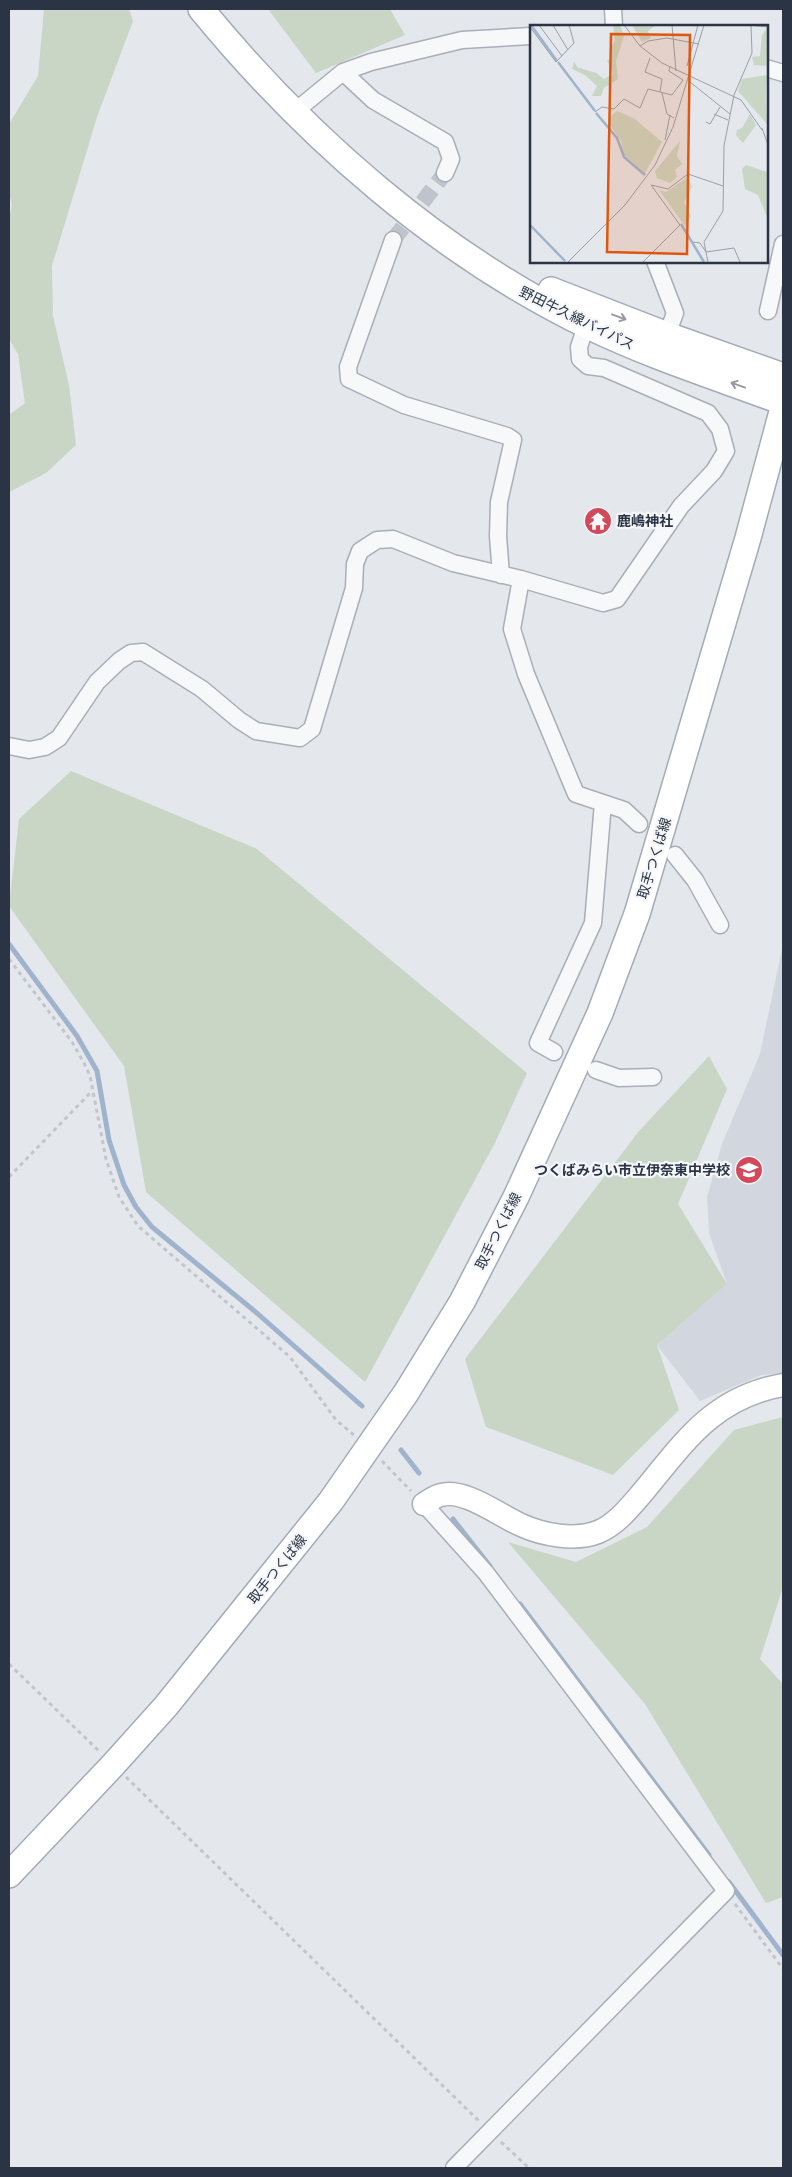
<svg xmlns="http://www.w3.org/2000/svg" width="792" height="2177" viewBox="0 0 792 2177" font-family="Barlow,'Noto Sans JP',sans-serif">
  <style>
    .built { fill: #d2d6de }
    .green { fill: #c9d6c5 }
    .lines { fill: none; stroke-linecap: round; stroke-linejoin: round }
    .stream { stroke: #9fb4cc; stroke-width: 5 }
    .street-tunnel { stroke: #bfc3cb; stroke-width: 16; stroke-dasharray: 16 8; stroke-linecap: butt }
    .street-casing { stroke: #a9aeb7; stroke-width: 19 }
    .secondary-casing { stroke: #a9aeb7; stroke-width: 25 }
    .primary-casing { stroke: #a3abb8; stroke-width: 28 }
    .path { stroke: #c2c5cb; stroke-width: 3; stroke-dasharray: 4 4; stroke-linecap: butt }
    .street { stroke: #f7f8fa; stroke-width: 16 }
    .secondary { stroke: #fff; stroke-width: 22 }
    .primary { stroke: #fff; stroke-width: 25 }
    .oneway { stroke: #959aa2 }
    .labels { text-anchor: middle; stroke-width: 4.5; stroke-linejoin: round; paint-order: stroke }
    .street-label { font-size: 14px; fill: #2b3445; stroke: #f4f6f9 }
    .poi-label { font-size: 14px; font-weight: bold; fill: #2b3445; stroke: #f4f6f9; text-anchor: start }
    .inset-river { fill: none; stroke: #9fb4cc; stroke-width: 2.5 }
    .inset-road { fill: none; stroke: #9a9fa9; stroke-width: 1 }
    .view { fill: #df570f; fill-opacity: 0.15; stroke: #df570f; stroke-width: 2.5 }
    .inset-edge { fill: none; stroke: #2b3445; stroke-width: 2.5 }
  </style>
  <rect width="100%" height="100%" fill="#e4e7ec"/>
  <path class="built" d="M783,944v429l-22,2 -61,26 -43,-56 70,-61 -18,-51 -2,-36 15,-53 38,-90z"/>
  <path class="green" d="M44,9h85l4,12 -36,96 -45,149 1,50 16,69 7,60 -30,28 -37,19v-77l16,-12 -7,-49 -9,-15v-119l3,-16 -3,-10v-70l29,-48z
    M268,9h122l15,26 -89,38z
    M71,771l186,78 270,224 -32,70 -130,239 -219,-190 -22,-126 -115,-160 10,-87z
    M709,1056l18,33 -49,115 49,80 -70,61 22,65 -66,65 -127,-48 -21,-68 174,-228z
    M783,1417v170l-23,72 23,25v213l-17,6 -121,-199 -137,-162 68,20 71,-35 87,-97z"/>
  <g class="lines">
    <path class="stream" d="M9,944l68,92 20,35 12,69 15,45 12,22 16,20 106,87 104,92
      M401,1450l18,23
      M453,1519l37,47
      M520,1604l189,251
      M729,1882l54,73"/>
    <path class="street-tunnel" d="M393,240l52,-67"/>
    <g class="street-casing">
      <path id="street" d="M613,9l1,17
        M766,68l17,5
        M343,72l30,28 72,42 6,17 -6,14
        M293,113l50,-41 28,-10 91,-22 69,-4
        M393,240l-45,127 1,12 55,26 103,31 6,4 -14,62 -1,34 3,39
        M655,261l20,52 -11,30
        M768,311l15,-67
        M521,579l-9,50 14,45 50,120 48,16 15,14
        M9,746l20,4 16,-3 14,-9 38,-56 22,-21 12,-8 12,-1 59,37 37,31 17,11 44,7 12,-9 42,-141 1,-24 5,-13 17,-11 16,-1 60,24 68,16 82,24 14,-4 64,-93 33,-35 12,-20 -6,-22 -12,-16 -104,-45 -16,-2 -8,-7 -1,-12 10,-30
        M675,855l20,25 25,45
        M554,1052l-16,-9 55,-120 10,-120
        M596,1070l23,8 34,-1
        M424,1504l62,69 240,318 -272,277"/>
    </g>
    <g class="secondary-casing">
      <path id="secondary" d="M424,1504c5,-3 11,-8 17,-9 23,-7 59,21 80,30 22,10 54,16 77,7 18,-7 33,-26 45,-40 42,-51 71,-95 140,-107"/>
    </g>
    <g class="primary-casing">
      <path id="primary" d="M201,9c106,129 238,245 389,318 62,30 129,51 193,75
        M551,290l116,45 116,41
        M9,1875l104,-110 53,-59 165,-205 75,-108 56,-91 54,-105 84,-184 37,-99 111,-376 35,-130"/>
    </g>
    <path class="path" d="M9,959l63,83 12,21 6,13 16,83 13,38 19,29 152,131 46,63 18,15
      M9,1177l83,-86
      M382,1461l29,30
      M9,1664l91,88
      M126,1777l354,345
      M735,1904l48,65
      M501,2142l28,26"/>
    <use href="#street" class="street"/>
    <use href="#secondary" class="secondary"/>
    <use href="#primary" class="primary"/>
  </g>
  <defs><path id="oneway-shaft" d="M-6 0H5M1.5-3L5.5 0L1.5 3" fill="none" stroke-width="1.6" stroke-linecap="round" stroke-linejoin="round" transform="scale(1.25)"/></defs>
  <g class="oneway">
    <use href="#oneway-shaft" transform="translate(619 317) rotate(20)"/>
    <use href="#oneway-shaft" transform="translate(738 385) rotate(-160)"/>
  </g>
  <defs>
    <g id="temple-disc" transform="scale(1.4375)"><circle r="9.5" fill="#d1495b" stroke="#f4f6f9"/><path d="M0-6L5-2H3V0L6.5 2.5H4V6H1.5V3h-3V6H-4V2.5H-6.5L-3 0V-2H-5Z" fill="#fff"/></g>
    <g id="school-disc" transform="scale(1.4375)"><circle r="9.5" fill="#d1495b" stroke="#f4f6f9"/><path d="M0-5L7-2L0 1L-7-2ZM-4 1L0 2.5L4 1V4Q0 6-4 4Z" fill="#fff"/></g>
  </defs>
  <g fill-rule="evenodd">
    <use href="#temple-disc" x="598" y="521"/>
    <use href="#school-disc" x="749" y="1170"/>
  </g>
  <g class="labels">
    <g class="street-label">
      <text transform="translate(577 318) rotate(26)" y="5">野田牛久線バイパス</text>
      <text transform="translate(654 858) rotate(-73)" y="5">取手つくば線</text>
      <text transform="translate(498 1231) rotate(-63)" y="5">取手つくば線</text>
      <text transform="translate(277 1569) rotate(-51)" y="5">取手つくば線</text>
    </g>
    <g class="poi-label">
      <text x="617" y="526">鹿嶋神社</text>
      <text x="730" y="1175" text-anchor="end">つくばみらい市立伊奈東中学校</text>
    </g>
  </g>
  <g transform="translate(530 25)">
    <rect width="238" height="238" fill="#e4e7ec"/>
    <path d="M83,0h7l4,11 -8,25 2,18 -14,9 -3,8h-9l5,-10 -12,-11 -13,-6 2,-8 3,6 19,6 8,6 9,-5 -6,-14 4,-1 -1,-10 5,-8zM102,0h24l-8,6 3,7 -9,4zM237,3v38l-13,-1 -2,-8 8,-1 2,-21zM237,50l-1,20 1,29 -29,-33 4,-12zM87,86l18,8 27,23 -17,31 -22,-19 -2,-13 -11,-16 1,-9zM220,89l6,11 -13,18 -7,-8 1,-5 5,-2zM150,116l-3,15 5,8 -7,6 2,7 -7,6 -13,-5 -2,-7zM216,140l21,7v45l-9,-22 -13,-6 -3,-20zM158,152l4,10 -8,15 7,14 -6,10 -26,-36 7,2z" fill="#c9d6c5"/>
    <path class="inset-river" d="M1,0l26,36M28,37l37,49M66,88l21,25 7,19 21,18M151,199l23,38M0,200l35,36"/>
    <path class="inset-road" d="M9,0l23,31M23,0l15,25M94,0l16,21 22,17 79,37 21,30M142,0l4,46M219,0l19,2M0,2l26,35 18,-19 -5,-18M110,21l8,-5 19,-3 32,6M120,33l-5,14 17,7 -2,13M157,41l11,-41M160,57l40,32M132,68l5,21 7,4M65,87l7,-5 12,2 10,-10 16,9 8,-19 24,6 11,-15 -14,-9 1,-5M184,89l14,6M176,97l4,2 10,-17M232,103l6,17M135,115l5,-25M121,160l17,4 20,-15 35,12M163,217l7,1 6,9 28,-4 6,14M38,237l57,-57 30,-40 18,-38 31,-102M113,237l37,-37 -29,-40M178,237l-4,-20 19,-31 1,-65 10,-51 18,-42 -1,-27"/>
    <path class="view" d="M81,9l79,1 -3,219 -80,-2z"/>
    <rect width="238" height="238" class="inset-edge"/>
  </g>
  <rect width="792" height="2177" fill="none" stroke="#2b3445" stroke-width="20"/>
</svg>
